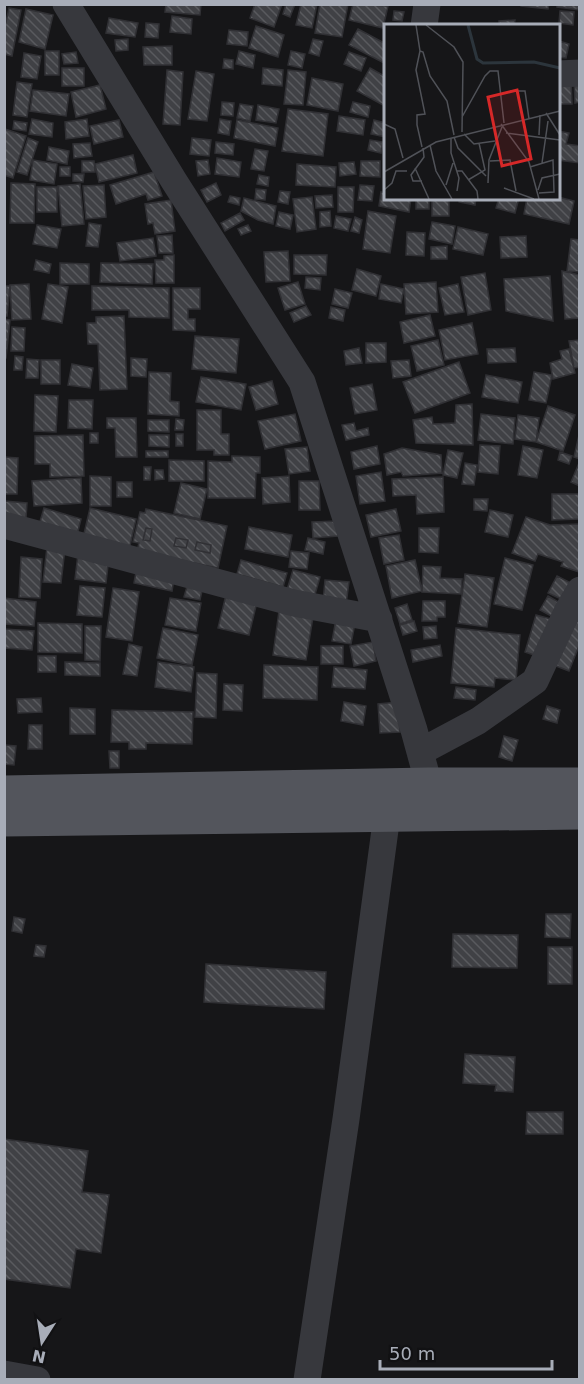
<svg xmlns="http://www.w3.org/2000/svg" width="584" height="1384" viewBox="0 0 584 1384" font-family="'DejaVu Sans',sans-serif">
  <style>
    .building { fill: url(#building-back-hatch); stroke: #303034; stroke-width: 1.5; fill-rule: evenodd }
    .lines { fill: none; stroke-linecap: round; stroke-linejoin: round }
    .minor { stroke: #37383d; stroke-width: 27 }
    .major { stroke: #53555c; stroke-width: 33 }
    .inset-river { fill: none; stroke: #2c353c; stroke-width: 3 }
    .inset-road { fill: none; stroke: #505258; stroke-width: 1.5 }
    .view { fill: #d62828; fill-opacity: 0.15; stroke: #d62828; stroke-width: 3 }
    .inset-edge { fill: none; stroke: #a8adb8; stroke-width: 3 }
  </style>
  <defs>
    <pattern id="building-back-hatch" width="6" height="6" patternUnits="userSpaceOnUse" patternTransform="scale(1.5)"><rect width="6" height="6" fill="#404145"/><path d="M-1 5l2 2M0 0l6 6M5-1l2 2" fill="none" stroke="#595a5e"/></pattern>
  </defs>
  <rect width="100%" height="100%" fill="#161618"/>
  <path class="building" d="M166,4h35l-1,11 -35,-3z
    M255,4h27l-8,23 -24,-9z
    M286,4h9l-5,13 -7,-3z
    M301,4h16l-5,24 -16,-3z
    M320,4h28l-6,33 -27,-4z
    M353,4l35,2 -5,22 -34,-8z
    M521,4h28l-1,5 -27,-3z
    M557,4h23v6l-23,-3z
    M9,8l12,2 -9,46 -8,-2v-23z
    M26,9l27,6 -8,34 -26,-7z
    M394,11l10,1 -2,9 -9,-1z
    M560,11l14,1 -1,13 -14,-2z
    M172,16l20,3 -1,15 -21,-2z
    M109,18l29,5 -3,14 -29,-4z
    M515,20l-1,6h-15v-5z
    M146,23l13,1 -1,14 -13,-1z
    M256,26l28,9 -6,22 -29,-9z
    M358,29l28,15v20l-37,-19z
    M229,30l19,2 -1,14 -20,-2z
    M128,39v11l-12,1 -1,-11z
    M313,39l10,2 -4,15 -10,-3z
    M559,41l10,3 -3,14 -8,-1z
    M172,46v19h-28l-1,-18z
    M45,51h14v24h-14z
    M239,51l16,4 -2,13 -17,-4z
    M291,51l14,3 -3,14 -14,-3z
    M76,52l2,11 -14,1 -2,-10z
    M349,52l17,6 -5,13 -17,-7z
    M24,53l17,3 -4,23 -16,-2z
    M224,59l9,1v9l-10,-1z
    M62,68h22v18h-22z
    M263,68l20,2 -1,16 -20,-2z
    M370,68l16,9v23l-3,5 -26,-14z
    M167,70l16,2 -3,53 -17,-1z
    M288,70l18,2 -3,33 -19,-1z
    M196,71l18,3 -7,47 -19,-2z
    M574,77h6v25l-5,1z
    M312,78l31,6 -5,27 -31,-6z
    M571,79l1,25h-14v-24z
    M17,82l15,2 -5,33 -14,-2z
    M100,85l6,24 -30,8 -5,-25z
    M33,90l36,4 -3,22 -36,-5z
    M222,102l12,1 -1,13 -12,-1z
    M353,102l17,4 -2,11 -18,-5z
    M240,104l13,2 -3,15 -13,-3z
    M258,105l21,4 -3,14 -20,-3z
    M288,109l40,5 -5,42 -41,-5z
    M339,116l26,4 -2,15 -26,-4z
    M32,119l21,4 -1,14 -23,-3z
    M87,119l2,17 -23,3 -1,-17z
    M220,119l11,2 -2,14 -11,-2z
    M119,120l4,17 -29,7 -4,-18z
    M237,120l41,8 -3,18 -41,-8z
    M374,120l12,3v14l-15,-3z
    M14,121l13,2 -1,8 -13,-2z
    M5,129l21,7 -13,42 -9,-3z
    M558,131l11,2 -3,11 14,2v17l-22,-3z
    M28,138l10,4 -11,33 -10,-3z
    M192,138l19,2 -2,16 -19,-2z
    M370,140l13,2 -2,11 -13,-3z
    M216,142l18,2 -1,11 -18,-2z
    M90,143l2,13 -18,2 -1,-14z
    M49,147l20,4 -2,13 -20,-4z
    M255,149l13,2 -4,20 -13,-2z
    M133,155l4,18 -38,9 -4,-18z
    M217,158l24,4 -2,15 -24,-3z
    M33,160l24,4 -3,20 -24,-4z
    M208,160l2,14 -12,2 -2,-15z
    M82,161h12l1,11h-13z
    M361,161h19v16l-20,-1z
    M354,162l2,12 -16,2 -1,-13z
    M297,164l39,3 -1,20 -39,-2z
    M60,167h10v9h-10z
    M154,172l8,24 -14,4 -2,-6 -30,10 -6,-19z
    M73,174h11l-1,8 -10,-1z
    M259,175l10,2 -1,9 -11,-2z
    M11,183l24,1 -1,39h-24z
    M216,183l5,12 -14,7 -6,-12z
    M80,184l4,40 -22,2 -4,-40z
    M104,185l2,32 -20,2 -3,-33z
    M360,185l14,1 -2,15 -14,-1z
    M37,187h20v25h-20z
    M338,187h16l-1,25h-15z
    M256,189l10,1 -1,10 -10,-1z
    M280,191l10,1 -2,12 -10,-2z
    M381,192l5,1v5h25l-2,14 -30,-6z
    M332,195l1,12 -17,1 -1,-12z
    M230,196l10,2 -1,7 -11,-3z
    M312,197l4,32 -19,3 -4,-33z
    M558,197l16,4 -5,23 -45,-10 3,-16z
    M244,198l32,8 -3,18 -15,-4 -17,-9z
    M416,198h13v11h-13z
    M459,198h17l-1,7 -16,-3z
    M499,198h20l-4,15 -19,-5z
    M432,199h17v17h-17z
    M171,200l4,31 -20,3 -2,-11 -5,1 -3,-20z
    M330,211l1,15 -11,1v-15z
    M368,211l28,5 -6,37 -27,-4z
    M279,212l14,3 -3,14 -14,-3z
    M240,213l4,7 -19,11 -4,-8z
    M336,216l15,3 -3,12 -14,-3z
    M355,217l7,3 -3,13 -8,-2z
    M432,222l23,4 -3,18 -23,-5z
    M89,223l12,2 -3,22 -12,-1z
    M37,225l24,4 -4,19 -24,-4z
    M248,225l3,6 -10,4 -3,-6z
    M458,227l30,7 -5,21 -30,-6z
    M407,232l18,1 -1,23 -18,-1z
    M172,235l1,18h-14l-2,-17z
    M526,236l1,21 -26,1 -1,-21z
    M153,238l3,18 -36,5 -3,-18z
    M571,239l9,1v32l-13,-1z
    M447,246v13h-16v-12z
    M288,251l2,30 -24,1 -2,-30z
    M174,255v28h-18l-1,-23h9v-4z
    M294,255h33l-1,20 -32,-1z
    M36,260l15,4 -2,9 -15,-3z
    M60,263l29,1v20h-29z
    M101,263l52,1 -1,20 -52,-2z
    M357,269l24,7 -5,20 -24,-6z
    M562,271l18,4v43l-15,1z
    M485,273l6,37 -23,5 -7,-38z
    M550,276l3,45 -47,-10 -2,-32z
    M306,277l15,1 -1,12 -15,-2z
    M298,282l7,22 -20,6 -7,-22z
    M436,282l2,30 -32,2 -2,-30z
    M29,284l2,35 -19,1 -2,-35z
    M48,284l20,3 -6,36 -20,-4z
    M381,284l23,5 -3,14 -22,-4z
    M458,284l6,28 -19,3 -6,-27z
    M4,286h6l-3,30h-3z
    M92,286l77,2v30l-40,-1v-7h-37z
    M173,288h27v21h-12v10h7v12l-22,-1z
    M335,289l17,4 -4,15 -16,-4z
    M306,306l5,9 -17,7 -4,-9z
    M331,307l14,3 -2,11 -14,-3z
    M430,315l5,21 -31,7 -4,-21z
    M124,316l3,73 -27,1 -2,-46h-10l-1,-21h9v-6z
    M4,319l6,1 -4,38h-2z
    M472,323l6,31 -33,6 -6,-30z
    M12,327l13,1 -1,23h-13z
    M195,336l44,3 -3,34 -44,-4z
    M438,340l6,25 -27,6 -6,-25z
    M580,340v27l-6,1 -5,-27z
    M366,343h20v19l-20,1z
    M359,348l3,15 -16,2 -2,-14z
    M515,348l1,14 -28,1 -1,-14z
    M569,349l6,24 -22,6 -3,-16 12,-4 -2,-8z
    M15,356l8,1 -1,13h-8z
    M131,358l16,1 -1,18 -15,-1z
    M27,359l12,1 -1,18h-12z
    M41,360h19v24h-19z
    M409,360l2,16 -18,2 -2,-17z
    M459,362l11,31 -55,20 -12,-31z
    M72,364l21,4 -3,20 -22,-3z
    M149,372l22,1 -1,28 9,1v14l-31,-2z
    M534,372l18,3 -6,28 -17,-3z
    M486,375l36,7 -4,21 -36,-6z
    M201,377l45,7 -5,26 -45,-8z
    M272,381l6,23 -22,6 -7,-23z
    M372,384l5,26 -22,4 -5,-26z
    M35,395l23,1 -2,36 -22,-1z
    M69,400h24l-1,29 -24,-1z
    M472,404l1,41 -57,-2 -3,-23 19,-3 1,7 22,-1 1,-18z
    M548,406l27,9 -12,36 -27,-9z
    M197,410h24v24h8v21h-15v-5h-17z
    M295,414l6,27 -36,8 -7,-28z
    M481,414l34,4 -2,26 -35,-4z
    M518,415l21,3 -3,24 -21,-3z
    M107,418h29l1,39h-21l-1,-29h-8z
    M176,419l8,1 -1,10h-8z
    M148,420h21v12l-21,-1z
    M354,423l2,8 12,-3 1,7 -23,5 -4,-15z
    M90,433h8v10h-8z
    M176,434h7v12h-7z
    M83,435l1,41 -34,1v-13h-15v-28z
    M149,435h20v12l-20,-1z
    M579,435l1,1v23l-6,-2z
    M480,445l20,1 -2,28 -20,-2z
    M377,446l3,18 -26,5 -3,-17z
    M523,446l20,4 -6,28 -19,-3z
    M307,447l3,24 -21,3 -4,-25z
    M402,448l39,7 1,18 -39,3 -2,-4 -14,3 -3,-21z
    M448,450l15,3 -6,25 -14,-3z
    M146,451h22v6h-22z
    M560,452l12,4 -3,8 -11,-4z
    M232,456l28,1v16h-4l-1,25h-47v-37l24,1z
    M4,457l14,1 -1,36h-13z
    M169,460l35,1v20h-35z
    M465,463l12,2 -3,20 -12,-1z
    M579,463h1v23l-9,-4z
    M144,467h7l-1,13h-6z
    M155,470h8l1,9 -9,1z
    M381,472l4,29 -25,3 -4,-28z
    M90,476l21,1v29h-21z
    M289,476l1,26 -27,2 -1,-26z
    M443,477l1,35 -27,2 -1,-19 -23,1 -1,-17z
    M81,478l1,25 -48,3 -2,-25z
    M299,481h20l1,29h-21z
    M117,482h15v15h-15z
    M181,483l26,6 -7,30 -26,-6z
    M552,494h28v25l-28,1z
    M474,499h14l-1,12 -13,-1z
    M4,501l23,2 -1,15 -22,-2z
    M44,508l37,11 -4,16 -38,-10z
    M90,508l46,11 -7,31 -46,-12z
    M146,509l81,17 -9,42 -81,-17 2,-8 -6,-1 7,-30 5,1zM146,528l6,1 -2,12 -7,-1zM176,538l12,2 -2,8 -12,-2zM197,542l14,3 -1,8 -15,-3z
    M396,509l5,22 -30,6 -5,-22z
    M490,510l23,5 -5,22 -23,-5z
    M526,517l24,8 30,-1 -1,48 -18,-6 2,-4 -25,-8 -3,7 -23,-8z
    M337,521l1,15 -25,2 -1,-16z
    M249,527l43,8 -4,22 -43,-8z
    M146,528l6,1 -2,12 -7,-1z
    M419,528h20l-1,25 -19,-1z
    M399,535l5,25 -20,4 -5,-26z
    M176,538l12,2 -2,8 -12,-2z
    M308,538l17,4 -2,12 -18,-4z
    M197,542l14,3 -1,8 -15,-3z
    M47,547l18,2 -4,34 -18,-1z
    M291,551l18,2 -2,16 -18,-2z
    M78,554l31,3 -3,26 -31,-4z
    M21,557l21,2 -2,39 -21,-1z
    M505,558l28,7 -11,45 -28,-6z
    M241,560l46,13 -4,14 -46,-13z
    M415,560l7,31 -30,7 -6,-32z
    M423,566l18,1 -1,11 22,1 -1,15 -39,-2z
    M293,570l27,7 -6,21 -27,-8z
    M136,572l38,7 -2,12 -38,-8z
    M465,574l29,4 -7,49 -29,-4z
    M557,576l14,7 -8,17 -15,-7z
    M325,580l24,2 -3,23 -23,-3z
    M188,583l15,3 -3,14 -16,-3z
    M80,586l25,2 -3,29 -25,-2z
    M113,588l26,4 -7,49 -26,-4z
    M226,595l31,7 -8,33 -31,-7z
    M548,596l12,7 -7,14 -13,-7z
    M4,598l32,4 -2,24 -30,-2z
    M170,598l31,5 -5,28 -31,-6z
    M423,601h22v16h-8v4h-15z
    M407,604l5,16 -12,4 -5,-16z
    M279,611l34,6 -7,43 -33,-5z
    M337,614l19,4 -5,26 -19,-3z
    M536,615l15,4 -11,38 -15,-5z
    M580,616v27l-11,28 -18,-7z
    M414,621l3,10 -14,4 -3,-10z
    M38,623l44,1v29l-44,-1z
    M85,626h16l-1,35 -15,-1z
    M436,626l1,12 -13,1 -1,-12z
    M163,628l35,7 -6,30 -35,-7z
    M456,628l64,7 -4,45 -21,-2 -1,9 -43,-4z
    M4,629l30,2 -2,19 -28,-2z
    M373,642l3,19 -22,5 -4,-20z
    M129,644l13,3 -5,29 -14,-2z
    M440,645l2,11 -29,6 -2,-12z
    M321,646h22v18h-22z
    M38,656h18v16h-18z
    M65,662l35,1v13l-35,-1z
    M158,662l36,5 -3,25 -36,-5z
    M264,665l54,2 -1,33 -54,-2z
    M334,667l33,3 -2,19 -33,-2z
    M197,673l20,1 -1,44 -21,-1z
    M224,684l19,1 -1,26 -19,-1z
    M456,687l20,3 -1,10 -21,-2z
    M41,698l1,14 -24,1 -1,-14z
    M344,702l22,4 -3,19 -22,-4z
    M398,702l2,30 -20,1 -2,-29z
    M547,706l13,4 -3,13 -14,-4z
    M70,708l25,1v25h-25z
    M112,710l81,2 -1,32 -46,-1v6h-17v-7h-18z
    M29,725h13v24h-14z
    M504,736l14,4 -6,21 -13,-4z
    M4,745l12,1 -2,19 -10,-1z
    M109,751h10v17h-9z
    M546,914h25l-1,24 -25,-1z
    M14,917l11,2 -3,14 -10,-2z
    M453,934l65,1 -1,33 -65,-1z
    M36,945l10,1 -2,11 -10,-1z
    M548,947h24v37h-24z
    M206,964l120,8 -2,37 -120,-7z
    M465,1054l50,3 -2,35 -18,-1 1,-6 -33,-2z
    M527,1112h36v22h-37z
    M4,1139l84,12 -6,41 27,3 -8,58 -25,-4 -6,39 -66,-9z"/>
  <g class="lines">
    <path class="minor" d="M66,4l108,177 128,201 112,348 20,73
      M424,26l3,-22
      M558,74l22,-1
      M4,525l290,78 85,16
      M420,752l58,-31 57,-40 33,-71 12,-20
      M4,1374l33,6
      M307,1380l39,-261 41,-304"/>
    <path class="major" d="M4,792l425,-8h151
      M4,820l576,-7"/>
  </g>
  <g transform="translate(384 24)">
    <rect width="176" height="176" fill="#161618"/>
    <path class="inset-river" d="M84,1l9,34 6,4 51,-1 26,6"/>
    <path class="inset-road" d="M32,1l4,26 3,1 7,24 17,25 7,34M42,1l28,22 9,15 -1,70M36,27l-4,19 9,44 -8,1v10l5,22M126,67h15l4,28M162,89l14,22M78,93l23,-41 5,-5h8l6,52M0,100l11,5 8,29M117,100l28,38 10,37M122,109l54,7M80,110l10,10 21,-3M155,111l1,-20M70,113l4,11 28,28M67,114v15l8,25 -2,13M46,121l6,26 16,28M106,137l20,-1 6,31M158,139l6,-42M146,143l23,-7 1,32 -15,1M31,144l14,31M73,147h5l15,20 1,8M0,148l52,-30 124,-31M84,156l17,-10 -6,-27M38,157h-9l-2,-6 13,-18 -1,-9M104,159l1,-23 13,-33M62,161l7,-22M120,164l30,11M0,166l8,-7 4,-12h11M154,166l4,-12 18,-4"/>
    <path class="view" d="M133,66l14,69 -29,7 -14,-69z"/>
    <rect width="176" height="176" class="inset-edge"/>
  </g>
  <rect width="584" height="1384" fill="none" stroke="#a8adb8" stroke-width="12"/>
  <g transform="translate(42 1342) rotate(192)" stroke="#111113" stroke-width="4.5" paint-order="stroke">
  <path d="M0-4.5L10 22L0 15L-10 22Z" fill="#a8adb8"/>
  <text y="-9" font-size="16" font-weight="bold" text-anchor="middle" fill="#a8adb8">N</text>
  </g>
  <path d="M380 1360v9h172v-9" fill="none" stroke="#a8adb8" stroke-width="3"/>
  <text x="389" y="1360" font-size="18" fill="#a8adb8" stroke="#111113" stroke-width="4.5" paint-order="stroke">50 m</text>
</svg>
